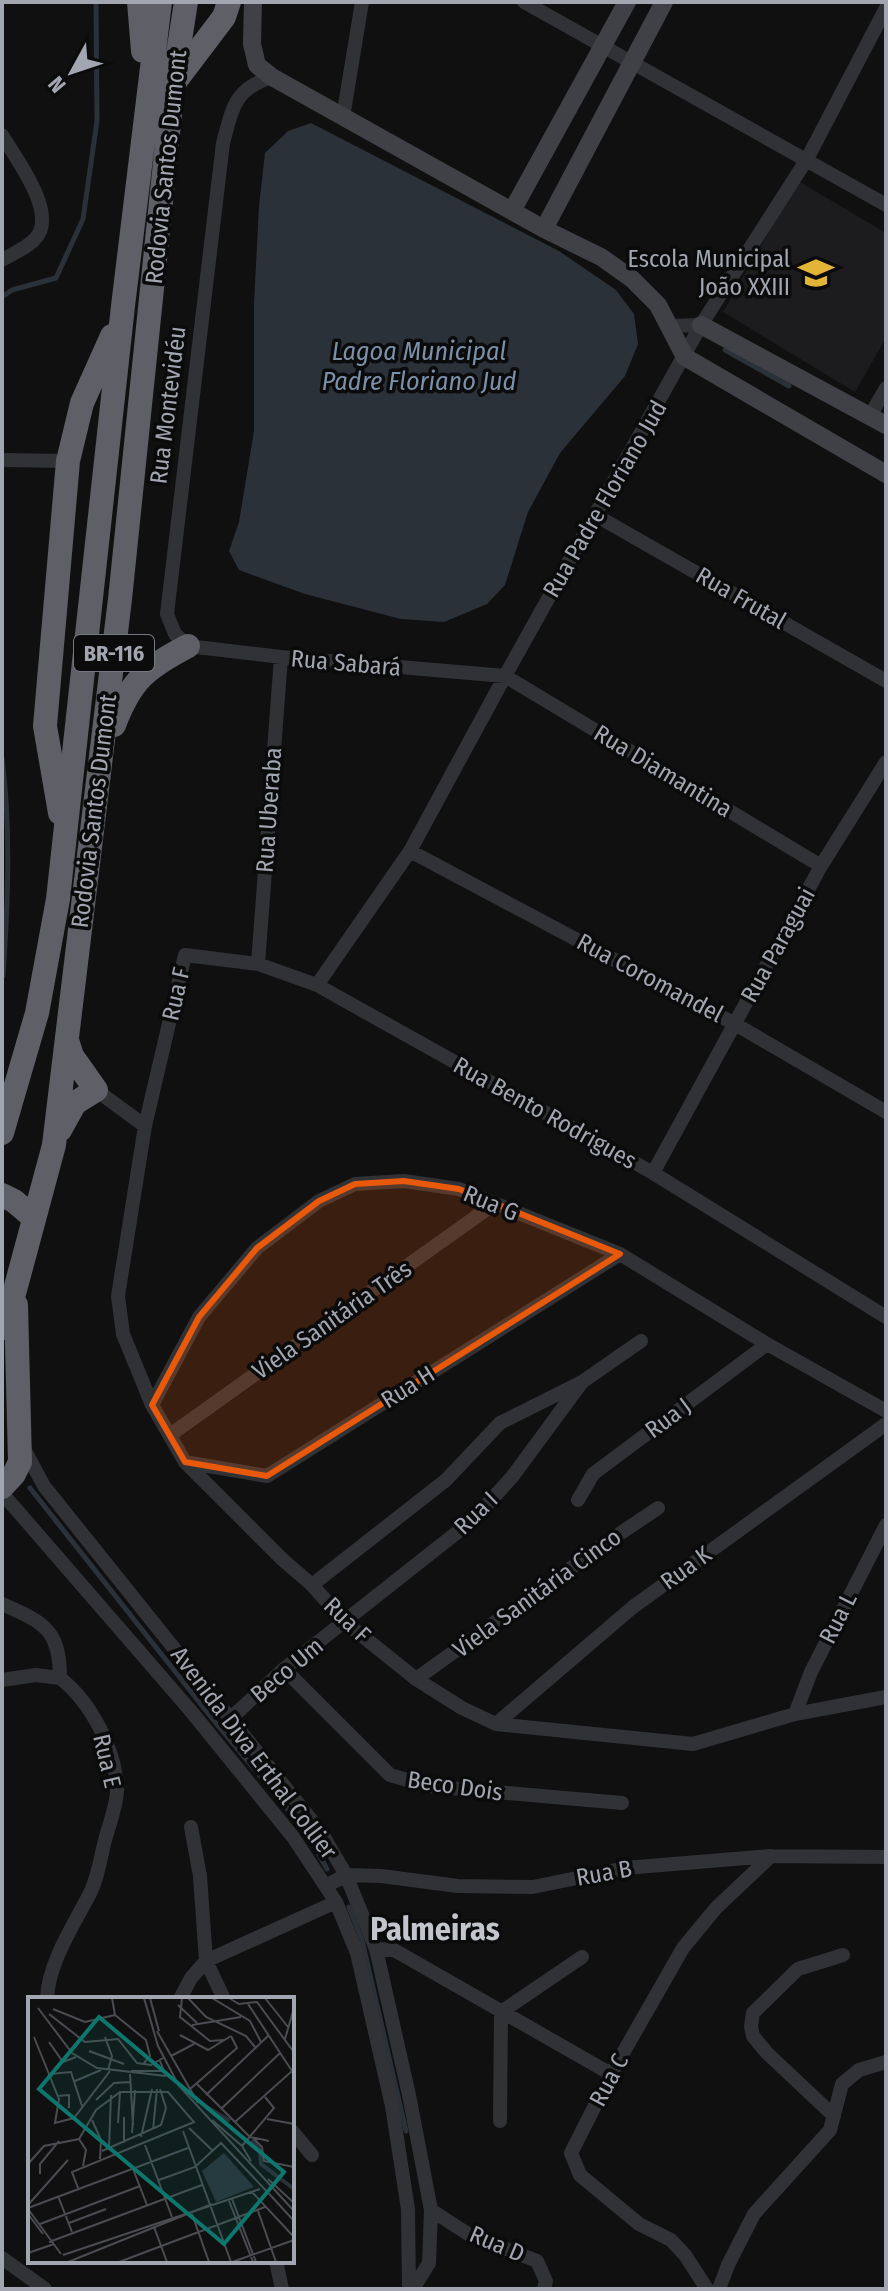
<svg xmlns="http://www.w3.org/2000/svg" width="888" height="2291" viewBox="0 0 888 2291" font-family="'Fira Sans Condensed',sans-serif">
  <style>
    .built { fill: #1c1c1e }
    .water { fill: #2b3139 }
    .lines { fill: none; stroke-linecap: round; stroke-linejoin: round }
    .stream { stroke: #2b3139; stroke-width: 5 }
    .street { stroke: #313236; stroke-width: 14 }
    .secondary { stroke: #404146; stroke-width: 18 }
    .highway { stroke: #5e5f67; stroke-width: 24 }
    .marked { fill: #e8590c; fill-opacity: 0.2; stroke: #e8590c; stroke-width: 6; stroke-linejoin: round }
    .labels { text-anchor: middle; stroke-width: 7; stroke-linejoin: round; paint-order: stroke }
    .shield { fill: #0b0b0c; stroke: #757880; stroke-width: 2 }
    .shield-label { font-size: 22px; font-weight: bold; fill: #a2a6b1 }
    .street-label { font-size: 24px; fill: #a2a6b1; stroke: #0b0b0c }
    .poi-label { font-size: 24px; fill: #a2a6b1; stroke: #0b0b0c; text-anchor: end }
    .water-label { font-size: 26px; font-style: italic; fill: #7b91aa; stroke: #0b0b0c }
    .district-label { font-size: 32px; font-weight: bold; fill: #c3c5cd; stroke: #0b0b0c }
    .inset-river { fill: none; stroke: #2b3139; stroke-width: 4 }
    .inset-road { fill: none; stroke: #4a4c51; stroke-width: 2 }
    .view { fill: #0f766e; fill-opacity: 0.15; stroke: #0f766e; stroke-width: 4 }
    .inset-edge { fill: none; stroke: #a2a6b1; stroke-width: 4 }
  </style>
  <rect width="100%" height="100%" fill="#101011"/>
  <path class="built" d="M798,181l88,52v105l-31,54 -132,-80z"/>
  <path class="water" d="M311,123l248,128 57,39 18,24 4,30 -13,32 -65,77 -32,59 -23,73 -18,19 -43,18 -43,-3 -96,-25 -66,-24 -10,-19 10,-29 15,-91v-127l5,-98 6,-53 23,-22z"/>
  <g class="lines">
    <path class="stream" d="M2,297l10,-7 44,-12 27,-59 14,-98 -1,-119
      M725,350l64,36
      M2,758c9,72 6,145 1,218
      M30,1488l185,234 91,109 21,38
      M349,1907l13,33 44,191"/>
    <path class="street" d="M524,2l362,203
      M272,77c-38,12 -39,30 -49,66l-56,471 8,20 13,12 93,11 224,19 316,190
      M343,117l19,-115
      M2,135c14,24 57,79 33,104 -8,9 -23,15 -33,21
      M671,326l30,-1
      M870,416l16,-28
      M2,460l66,1
      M595,515l291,166
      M410,851l325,173 151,88
      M258,964l23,-307
      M317,985l93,-134 95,-175 196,-351 106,-166 79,-151
      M96,1090l49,36
      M653,1173l168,-307 65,-104
      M886,1317l-233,-144 -336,-188 -59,-21 -73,-9 -40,171 -27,170 5,38 29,71 33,57 98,98 29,25 33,37 71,57 46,29 34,16 197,20 102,-30 91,-17
      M152,1405l47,-88 58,-69 62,-47 36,-17 49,-3 55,8 161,65 147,90 119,67
      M170,1435l324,-231
      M23,1447l21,39 277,346 25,43 30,74 33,146 22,115 -2,53 -16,26
      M185,1462l82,14 353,-222
      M2,1493l188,217 103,127 43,65 21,51 35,153 16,103 1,80
      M578,1500l15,-26 174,-130
      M312,1585l134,-105 54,-57 82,-41 59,-41
      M2,1604c41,18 58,25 58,74 31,24 56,72 57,112 0,16 -9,37 -13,54 -4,17 -7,37 -16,53 -16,31 -40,67 -41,102
      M284,1669l106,106 38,11 194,17
      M416,1679l187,-134 55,-37
      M2,1680l34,-5 24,3
      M795,1714l16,-42 75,-147
      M230,1719l54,-50 190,-150 38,-42 70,-95
      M496,1724l137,-117 253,-183
      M191,1827l9,49 6,85 18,38
      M326,1886l20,-11 35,1 77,10 75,1 92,-19 146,-12 115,1
      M376,1949l18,1 217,124
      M180,1999l11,-21 15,-17 130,-59
      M834,2116l-67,-63 -14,-17 -2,-10 2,-13 45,-44 45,-14
      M500,2121l1,-109 81,-55
      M292,2131l20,24
      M431,2210l37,24 69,27 9,20 -2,8
      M2,2258l43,31
      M276,2261l6,28
      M707,2289l-22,-34 -14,-15 -32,-16 -59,-49 -9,-22 40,-79 72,-126 33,-40 55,-52
      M719,2289l9,-24 26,-51 76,-84 12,-46 17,-14 27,-8"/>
    <path class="secondary" d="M253,2l-1,42 5,21 15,12 272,152 57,28 31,22 26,26 27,52 201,117
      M512,211l115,-209
      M544,229l120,-227
      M701,325l185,100"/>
    <path class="highway" d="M139,2l4,49
      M174,83l50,-66 5,-15
      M114,725c17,-45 32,-57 74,-79
      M60,813l-15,-87 23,-265 14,-58 30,-67
      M60,1130l15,-27 21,-13 -24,-34 -5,-16
      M2,1133l35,-120 21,-114 65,-593 37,-304
      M2,1195l12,6 19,16
      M2,1328l13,-38 39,-145 66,-546 53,-514 13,-83
      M2,1487l12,-13 6,-12 -4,-157"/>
  </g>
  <path class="marked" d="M404,1181l55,8 161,65 -353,222 -82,-14 -33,-57 47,-88 58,-69 62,-47 36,-17z"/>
  <defs>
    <g id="school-bare" transform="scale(2.76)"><path d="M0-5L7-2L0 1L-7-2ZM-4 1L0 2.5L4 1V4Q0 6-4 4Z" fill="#e2b537" stroke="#0b0b0c" stroke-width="2.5" paint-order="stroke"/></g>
  </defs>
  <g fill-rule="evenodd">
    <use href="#school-bare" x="816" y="273"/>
  </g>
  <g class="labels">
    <rect class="shield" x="74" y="635" width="80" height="36" rx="6"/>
    <g class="shield-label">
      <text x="114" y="661">BR-116</text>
    </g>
    <g class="street-label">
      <text transform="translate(166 167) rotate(-84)" y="8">Rodovia Santos Dumont</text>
      <text transform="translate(168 405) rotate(-83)" y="8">Rua Montevidéu</text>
      <text transform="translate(605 499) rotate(-60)" y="8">Rua Padre Floriano Jud</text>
      <text transform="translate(741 598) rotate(30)" y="8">Rua Frutal</text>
      <text transform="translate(346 663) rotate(5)" y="8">Rua Sabará</text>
      <text transform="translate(663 771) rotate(31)" y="8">Rua Diamantina</text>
      <text transform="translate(269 810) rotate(-86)" y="8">Rua Uberaba</text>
      <text transform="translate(94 811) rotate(-83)" y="8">Rodovia Santos Dumont</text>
      <text transform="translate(778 945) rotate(-61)" y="8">Rua Paraguai</text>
      <text transform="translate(650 978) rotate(28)" y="8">Rua Coromandel</text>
      <text transform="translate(176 994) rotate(-77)" y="8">Rua F</text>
      <text transform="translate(545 1113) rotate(29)" y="8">Rua Bento Rodrigues</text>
      <text transform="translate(491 1203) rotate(22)" y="8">Rua G</text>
      <text transform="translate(332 1320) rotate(-35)" y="8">Viela Sanitária Três</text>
      <text transform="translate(408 1387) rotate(-32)" y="8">Rua H</text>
      <text transform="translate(668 1418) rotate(-37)" y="8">Rua J</text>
      <text transform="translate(476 1513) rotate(-44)" y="8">Rua I</text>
      <text transform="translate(686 1568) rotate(-36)" y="8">Rua K</text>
      <text transform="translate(537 1593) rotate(-36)" y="8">Viela Sanitária Cinco</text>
      <text transform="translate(838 1618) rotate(-63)" y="8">Rua L</text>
      <text transform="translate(347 1620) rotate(44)" y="8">Rua F</text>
      <text transform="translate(287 1670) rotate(-40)" y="8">Beco Um</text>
      <text transform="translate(254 1753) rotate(53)" y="8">Avenida Diva Erthal Collier</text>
      <text transform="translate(107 1761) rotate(77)" y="8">Rua E</text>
      <text transform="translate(455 1786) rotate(8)" y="8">Beco Dois</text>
      <text transform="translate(604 1873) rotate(-10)" y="8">Rua B</text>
      <text transform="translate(609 2080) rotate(-62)" y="8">Rua C</text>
      <text transform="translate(497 2244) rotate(23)" y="8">Rua D</text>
    </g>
    <g class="poi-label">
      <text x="790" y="267">Escola Municipal<tspan x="790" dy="28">João XXIII</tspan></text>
    </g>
    <g class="water-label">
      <text x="419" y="360">Lagoa Municipal<tspan x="419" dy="30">Padre Floriano Jud</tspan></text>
    </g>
    <g class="district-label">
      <text x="435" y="1940">Palmeiras</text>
    </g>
  </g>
  <g transform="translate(28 1997)">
    <rect width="266" height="266" fill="#101011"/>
    <path d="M196,156l30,34 -38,15 -14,-31z" fill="#2b3139"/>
    <path class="inset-river" d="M177,109l25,15M224,143l8,10 1,14 33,25"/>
    <path class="inset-road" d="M84,1l3,17 31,25 4,16 -6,7M116,1l14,48 21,40 115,125M122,1l9,33M154,1l-2,19 30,24 14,-1M160,1l18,19 40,19 9,11M184,1l38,23 11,21M201,1l10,6 18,-2 36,49M237,1l23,29M220,7l46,70M150,8l19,18M10,11l34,45 25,15 69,8M25,12l32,13 30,-7M21,17l36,28 33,-3 19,24 14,2 12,-7M164,28l49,-8M129,34l41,72M152,38l28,15 23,-14M6,40l25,62 -4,24 19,-5 36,-47M77,40l7,19 -4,14M257,42l9,-31M21,45l14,20 13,-5M61,54l35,13M143,59l23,-12M103,74h33l-4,-10M22,77l21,-2 11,34M102,77l3,51M47,84l26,-11M169,87l53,53 19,4M161,93l48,-42 -6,-12M178,98l63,-60M29,99l12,-1v13M68,103l18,-17 16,-1M194,111l58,-55M239,122l27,5M64,123l9,20 -1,19M184,123l30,26 9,15M207,125l57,-51M90,126l2,-31M161,131l23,22M125,133l4,-41M155,134l48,131M104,136l3,-43M113,140l11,-48M225,141l9,9 2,14 30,6M51,142l7,11 -3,16M96,146v-26M117,148l27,72M214,149l32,-38 -9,-11M81,151l2,-53M74,154l59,-26 5,-17 -6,-19M0,167l16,-18 35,-7 17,-29 24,-18h48l26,30 -122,50 6,16M105,172l14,36M12,177v-10l19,-23M240,182l26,24M131,183l36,-13 26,-24 52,55M224,195l42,45M30,199l14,36M245,201l21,23M204,202l24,63M201,204l24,61M0,208l40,-45M0,211l160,-60M0,212l33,45M230,214l18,51M0,217l15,20M164,217l17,48M41,226l37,-14M12,227l100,-38M126,230l13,35M21,245l153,-57M0,256l26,-9M35,258l197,-66M40,265l144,-58M91,265l146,-55M204,265l62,-22"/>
    <path class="view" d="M71,20l185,155 -60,72 -185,-155z"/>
    <rect width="266" height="266" class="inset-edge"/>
  </g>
  <rect width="888" height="2291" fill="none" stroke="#a2a6b1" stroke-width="8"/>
  <g transform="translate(72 72) rotate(230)" stroke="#0b0b0c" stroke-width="6" paint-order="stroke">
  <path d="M0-6L14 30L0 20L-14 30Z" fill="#a2a6b1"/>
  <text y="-12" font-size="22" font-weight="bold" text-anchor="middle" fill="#a2a6b1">N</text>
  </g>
</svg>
